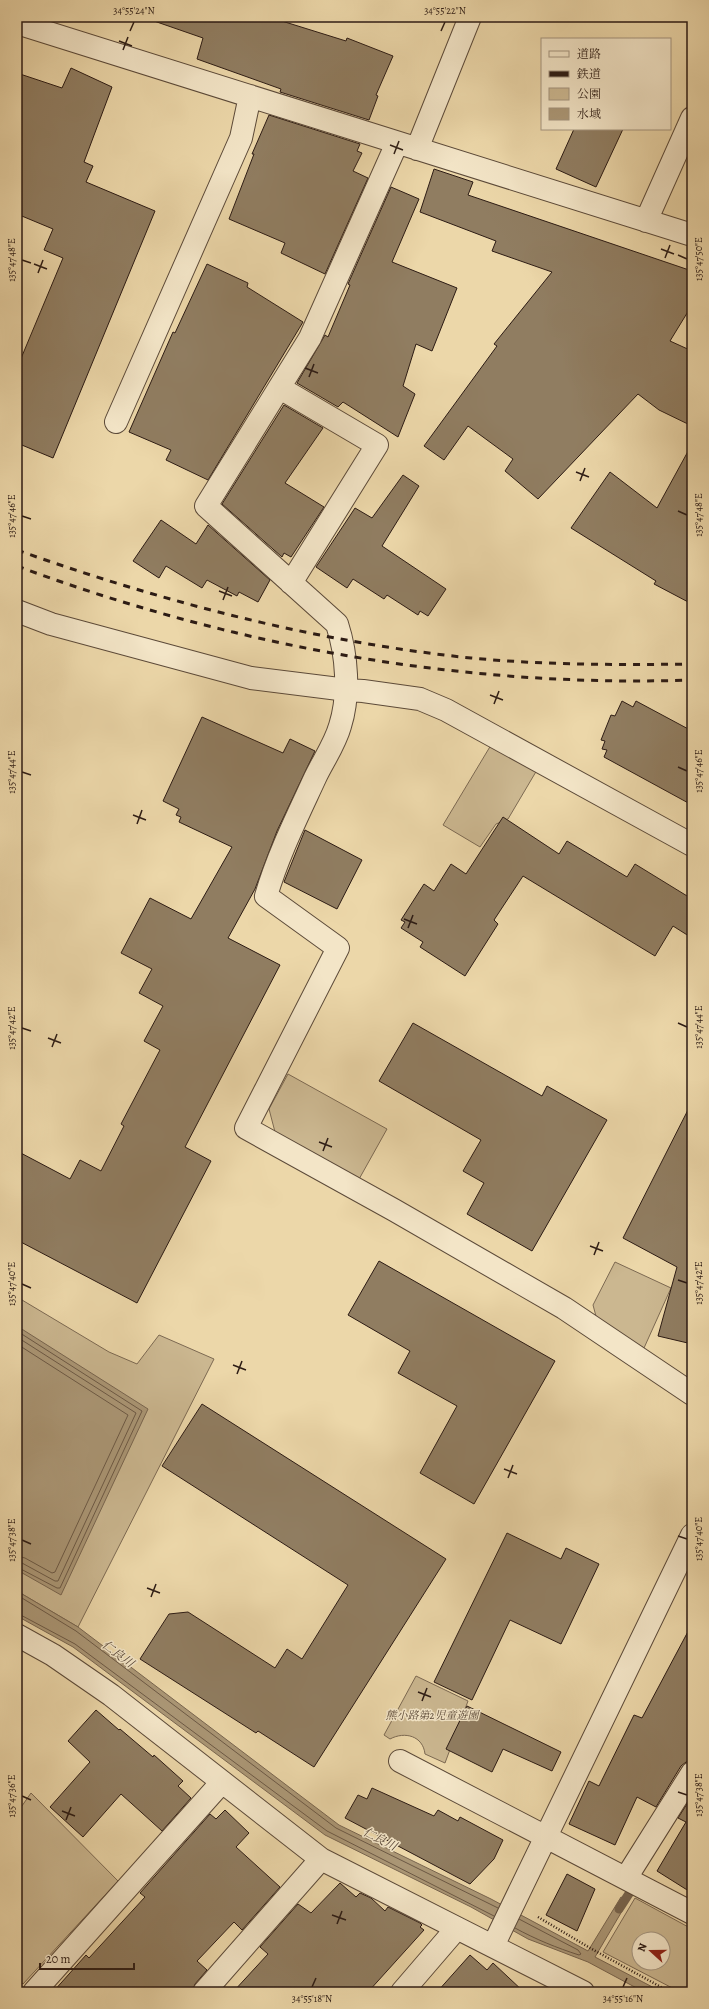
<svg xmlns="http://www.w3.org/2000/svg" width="709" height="2009" viewBox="0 0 709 2009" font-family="Alegreya,'Noto Serif JP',serif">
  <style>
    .green { fill: #cbb790; stroke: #7c6952; fill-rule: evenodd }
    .water { fill: #ab9776; stroke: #78654f }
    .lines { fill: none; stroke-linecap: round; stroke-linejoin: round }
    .shore { stroke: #6c5945; stroke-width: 1 }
    .stream { stroke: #78654f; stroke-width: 9 }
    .building { fill: #907d61; stroke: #2c1b14 }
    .minor-casing { stroke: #5c4a39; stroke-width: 24 }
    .tertiary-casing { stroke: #5c4a39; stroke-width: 24 }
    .path { stroke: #2c1b14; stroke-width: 2.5; stroke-dasharray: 1 2; stroke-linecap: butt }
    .minor { stroke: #f3e5c7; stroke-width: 22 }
    .tertiary { stroke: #f3e5c7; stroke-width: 22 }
    .rail { stroke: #2c1b14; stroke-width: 3; stroke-dasharray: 7 7; stroke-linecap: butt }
    .ticks { fill: none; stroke: #2c1b14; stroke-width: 1.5 }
    .labels { text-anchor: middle; stroke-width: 3; stroke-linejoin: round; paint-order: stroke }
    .park-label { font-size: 11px; font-style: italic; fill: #5c4a39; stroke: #f3e5c7 }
    .water-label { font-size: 12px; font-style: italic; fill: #584636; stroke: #f3e5c7 }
    .neatline { fill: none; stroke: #2c1b14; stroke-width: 1.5 }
    .ticks-label { font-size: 10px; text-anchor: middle; fill: #2c1b14 }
  </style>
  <rect width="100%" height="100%" fill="#ecd7a9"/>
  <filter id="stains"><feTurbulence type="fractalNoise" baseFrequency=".005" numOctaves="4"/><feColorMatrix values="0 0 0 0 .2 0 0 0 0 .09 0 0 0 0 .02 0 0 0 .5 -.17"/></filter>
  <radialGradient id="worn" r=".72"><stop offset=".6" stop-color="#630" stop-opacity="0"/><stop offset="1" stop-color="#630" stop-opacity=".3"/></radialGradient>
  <path class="green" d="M491,745l46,25 -29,49 -12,5 -16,23 -37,-22z
    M288,1074l99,55 -29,52 -83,-49 -6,-23z
    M615,1262l56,26 -27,60 -47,-28 -4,-15z
    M17,1297l92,55 28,12 22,-29 55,24 -136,268 -61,-36z
    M416,1676l52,25 -23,62 -20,-9c-2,-18 -20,-23 -35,-15l-6,-4z
    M31,1793l87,88 -95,103 -6,-5v-166z
    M635,1898l57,31v63h-12l-77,-40zM639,1939h24v24h-24z"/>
  <path class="water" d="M17,1326l131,83 -87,186 -44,-25z
    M17,1591l61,36 261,198 152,74 97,52 33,-54 7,4 -33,56 67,35h-18l-56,-30 -60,-23 -57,-32 -146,-72 -252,-188 -56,-31z"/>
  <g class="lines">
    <path class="shore" d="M17,1331l125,80 -82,177h-3l-40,-21
      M17,1337l119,76 -78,168h-3l-33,-18 -5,-1
      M17,1344l111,71 -73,157 -3,1 -27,-15 -8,-2
      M17,1595l59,36 260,197 162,80
      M17,1613l58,31 252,187 167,85
      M515,1928c20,11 42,20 64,27l2,-1 -3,-4 -59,-31"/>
    <path class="stream" d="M619,1909l17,-26"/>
  </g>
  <path class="building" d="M155,17h114l77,24 1,-3 46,18 -17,39 2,1 -9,24 -89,-28 1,-3 -84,-30 6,-21 -49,-17z
    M71,68l41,19 -28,75 9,4 -7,16 69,29 -102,247 -36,-15v-75l46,-110 -19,-8 9,-21 -36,-15v-141l45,15z
    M269,115l91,29 -3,7 5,2 -9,18 15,7 -43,96 -44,-21 4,-10 -56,-24 25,-65h-2z
    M574,129h49l-27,58 -40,-18z
    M434,169l39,13 -5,13 224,76v34l-22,36 22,10v75l-33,-16 -21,-16 -100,105 -33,-28 8,-12 -45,-33 -24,34 -20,-14 73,-100 -3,-2 58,-72 -60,-21 4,-10 -76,-29z
    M391,187l28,12 -27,63 65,26 -25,63 -16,-7 -13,42 12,8 -17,43 -55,-35 -5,5 -41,-24 28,-48 3,2 22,-52 -2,-1z
    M207,264l41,19 -1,4 56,35 -95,158 -42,-20 5,-10 -42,-18 44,-100 2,1z
    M284,405l39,23 -38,55 39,24 -33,50 -7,-4 -2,4 -60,-53z
    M692,444v160l-38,-20 2,-3 -85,-53 39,-56 47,36z
    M403,475l16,11 -37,60 64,43 -18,27 -8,-5 -2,4 -31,-20 -3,4 -31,-20 -6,9 -31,-21 39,-59 17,10z
    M161,520l35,24 12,-19 62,55 -12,22 -19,-10 -2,4 -30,-16 -5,8 -36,-22 -7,12 -26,-17z
    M622,701l11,6 3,-6 56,30v74l-88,-48 3,-7 -5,-1 3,-8 -4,-1 10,-25 4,1z
    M202,717l81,36 7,-14 25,12 -38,80 -22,58 -27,49 52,27 -95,182 26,14 -74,142 -120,-63v-89l53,28 10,-19 21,11 23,-45 -3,-2 39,-74 -16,-9 19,-35 -24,-13 13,-24 -31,-16 29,-55 41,21 41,-72 -53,-25 2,-5 -5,-2 3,-6 -16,-8z
    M503,817l56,37 8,-13 60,36 8,-13 57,35v39l-19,-12 -18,30 -132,-80 -29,44 4,4 -33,52 -45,-29 3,-5 -22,-14 4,-6 -4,-2 23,-36 10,7 17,-27 15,10z
    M305,830l57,30 -25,49 -53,-27z
    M413,1023l129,73 5,-10 60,34 -75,131 -65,-37 17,-31 -21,-12 18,-31 -102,-59z
    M692,1102v242l-34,-8 19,-69 -54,-29z
    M379,1261l176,100 -81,143 -54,-31 37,-67 -59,-33 12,-22 -62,-36z
    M202,1404l244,155 -132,208 -56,-36 -2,2 -116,-74 29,-45 19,-2 87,56 12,-19 15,10 46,-74 -186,-119z
    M507,1533l54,26 5,-11 33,16 -38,80 -51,-24 -38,80 -38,-18z
    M692,1624v137l-6,1 -5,4 -25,41 -19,-10 -22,48 -46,-21 20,-43 10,5 35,-71 8,3z
    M467,1706l94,46 -9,19 -49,-22 -11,23 -46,-23z
    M96,1710l23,20 1,-1 33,28 1,-2 29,26 -5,5 13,12 -29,33 -41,-37 -38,43 -33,-30 40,-45 -22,-21z
    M372,1788l62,28 4,-6 20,11 2,-4 43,23 -9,19 -24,25 -125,-66 13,-23 9,4z
    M692,1796v97l-35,-22 29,-49 -8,-4z
    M225,1810l24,23 -13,14 44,40 -38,43 -8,-8 -37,39 10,9 -12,14 -3,8h-139l33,-37 3,3 56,-61 -5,-4 70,-79 6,5z
    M567,1874l28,15 -18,42 -31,-16z
    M340,1883l16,14 4,-4 11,5 14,13 3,-4 32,16 2,2 -2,2 4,3 -56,62h-135l35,-38 -8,-7 38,-43 13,9z
    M470,1955l17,15 6,-7 31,29h-87z"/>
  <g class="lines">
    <g class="minor-casing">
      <path id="minor" d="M17,23l675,212
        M397,143l-87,195 -104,168 131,118c10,31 13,70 3,102 -5,18 -17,35 -25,52 -18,39 -37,77 -49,118l72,52 -92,180 148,82 170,98 128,86
        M417,149l53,-132
        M646,221l46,-103
        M280,388l97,57 -86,138
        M116,422l125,-284 9,-42
        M347,690l16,1 57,8 26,11 246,135
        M17,1635l36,20 58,40 210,164 262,133
        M400,1761l292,152
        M626,1878l66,-105
        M493,1946l199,-411
        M34,1992l188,-210
        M204,1992l117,-133
        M402,1992l55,-64"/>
    </g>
    <g class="tertiary-casing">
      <path id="tertiary" d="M17,611l34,13 200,54 96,12"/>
    </g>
    <path class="path" d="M538,1917l52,31 80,44"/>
    <use href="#minor" class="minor"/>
    <use href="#tertiary" class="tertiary"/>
    <path class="rail" d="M17,550c146,52 299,92 454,108 73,7 147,7 221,6
      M17,566c215,80 445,122 675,114"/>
  </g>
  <path class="ticks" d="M130,31l4,-9M441,31l4,-9M119,41l13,5M123,50l5,-13M390,145l13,5M394,154l5,-13M661,249l13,5M678,255l9,4M665,258l5,-13M22,260l9,3M34,264l13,5M38,273l5,-13M305,368l13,5M309,377l5,-13M576,472l13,5M580,481l5,-13M678,511l9,4M22,516l9,3M219,591l13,5M223,600l5,-13M490,695l13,5M494,704l5,-13M678,767l9,4M22,772l9,3M133,815l13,5M137,824l5,-14M404,919l13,5M408,928l5,-13M678,1023l9,4M22,1028l9,3M48,1038l13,5M52,1047l5,-13M319,1142l13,5M323,1151l5,-13M590,1246l13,5M594,1255l5,-13M678,1280l9,3M22,1284l9,4M233,1365l13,5M237,1374l5,-13M504,1469l13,5M508,1478l5,-13M678,1536l9,3M22,1540l9,4M147,1588l13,5M151,1597l5,-13M418,1692l13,5M422,1701l5,-13M678,1792l9,3M22,1796l9,4M62,1811l13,5M66,1820l5,-13M332,1915l14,5M337,1924l5,-13M312,1987l4,-9M623,1987l4,-9"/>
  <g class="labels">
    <g class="park-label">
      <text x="432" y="1719">熊小路第2児童遊園</text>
    </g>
    <g class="water-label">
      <text transform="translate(118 1654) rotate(37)" y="4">仁良川</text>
      <text transform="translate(380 1839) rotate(27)" y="4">仁良川</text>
    </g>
  </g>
  <rect width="709" height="2009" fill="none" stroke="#ecd7a9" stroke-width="44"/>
  <rect x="541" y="38" width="130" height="92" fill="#f3e5c7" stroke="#a3947f"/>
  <rect x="549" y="51" width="20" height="6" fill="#f3e5c7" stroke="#a3947f"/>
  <text x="577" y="58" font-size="12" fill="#2c1b14">道路</text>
  <rect x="549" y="71" width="20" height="6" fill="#2c1b14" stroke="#a3947f"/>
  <text x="577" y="78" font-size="12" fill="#2c1b14">鉄道</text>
  <rect x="549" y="88" width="20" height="12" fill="#cbb790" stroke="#a3947f"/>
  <text x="577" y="98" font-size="12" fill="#2c1b14">公園</text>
  <rect x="549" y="108" width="20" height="12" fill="#ab9776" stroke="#a3947f"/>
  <text x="577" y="118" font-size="12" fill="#2c1b14">水域</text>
  <g transform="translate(651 1951) rotate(291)"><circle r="19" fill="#f3e5c7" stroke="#a3947f"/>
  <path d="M0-3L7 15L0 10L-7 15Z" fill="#8f2418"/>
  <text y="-6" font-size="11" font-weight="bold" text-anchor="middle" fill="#2c1b14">N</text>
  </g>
  <path d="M40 1963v6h94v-6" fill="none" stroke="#2c1b14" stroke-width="2"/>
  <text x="46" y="1963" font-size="12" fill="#2c1b14" stroke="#f3e5c7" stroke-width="3" paint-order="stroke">20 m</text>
  <rect x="22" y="22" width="665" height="1965" class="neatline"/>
  <g class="ticks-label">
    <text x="134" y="14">34°55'24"N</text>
    <text x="445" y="14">34°55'22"N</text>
    <text transform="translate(698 259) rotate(-90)" y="4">135°47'50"E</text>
    <text transform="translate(11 260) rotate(-90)" y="4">135°47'48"E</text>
    <text transform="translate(698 515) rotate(-90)" y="4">135°47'48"E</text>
    <text transform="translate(11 516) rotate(-90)" y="4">135°47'46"E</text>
    <text transform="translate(698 771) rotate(-90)" y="4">135°47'46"E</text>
    <text transform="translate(11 772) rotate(-90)" y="4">135°47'44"E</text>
    <text transform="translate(698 1027) rotate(-90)" y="4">135°47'44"E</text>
    <text transform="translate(11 1028) rotate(-90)" y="4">135°47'42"E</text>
    <text transform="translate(698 1283) rotate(-90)" y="4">135°47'42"E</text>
    <text transform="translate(11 1284) rotate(-90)" y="4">135°47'40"E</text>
    <text transform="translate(698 1539) rotate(-90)" y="4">135°47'40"E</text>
    <text transform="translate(11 1540) rotate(-90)" y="4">135°47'38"E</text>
    <text transform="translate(698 1795) rotate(-90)" y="4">135°47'38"E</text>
    <text transform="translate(11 1796) rotate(-90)" y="4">135°47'36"E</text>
    <text x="312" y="2002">34°55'18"N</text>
    <text x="623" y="2002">34°55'16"N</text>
  </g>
  <rect width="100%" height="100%" filter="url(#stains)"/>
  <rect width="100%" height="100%" fill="url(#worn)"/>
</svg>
